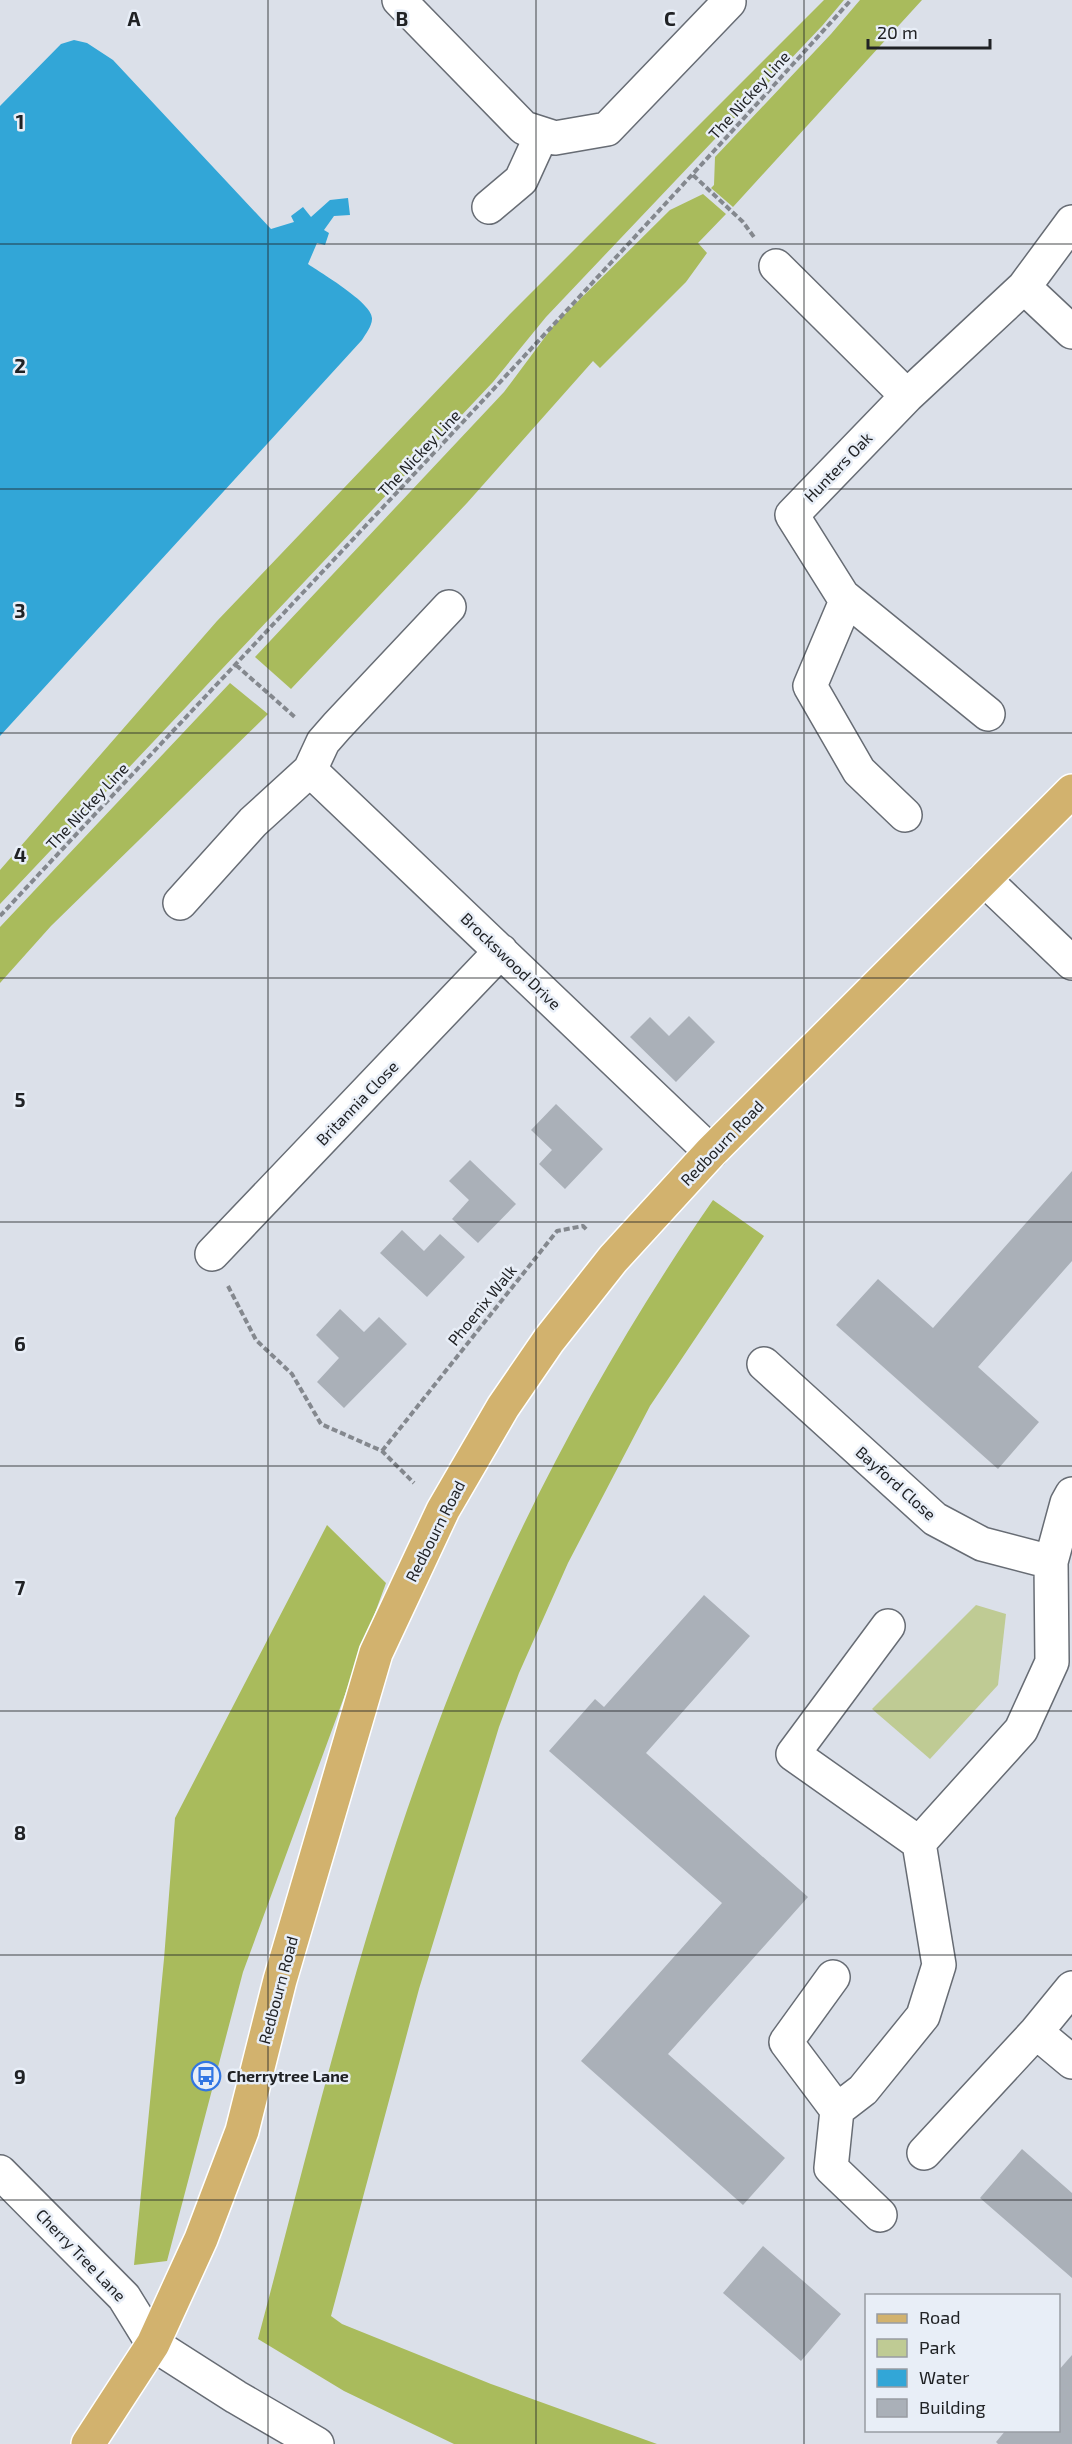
<svg xmlns="http://www.w3.org/2000/svg" width="1072" height="2444" viewBox="0 0 1072 2444" font-family="'Exo 2',sans-serif">
  <style>
    .green { fill: #bfcb94 }
    .forest { fill: #a9bb5c }
    .water { fill: #32a6d7 }
    .building { fill: #aab0b8 }
    .lines { fill: none; stroke-linecap: round; stroke-linejoin: round }
    .minor-casing { stroke: #676c74; stroke-width: 36 }
    .major-casing { stroke: #fff; stroke-width: 36 }
    .path { stroke: #84888e; stroke-width: 4; stroke-dasharray: 6 3; stroke-linecap: butt }
    .minor { stroke: #fff; stroke-width: 33 }
    .major { stroke: #d2b26e; stroke-width: 33 }
    .grid { fill: none; stroke: #202225; stroke-width: 1.5; stroke-opacity: 0.55 }
    .labels { text-anchor: middle; stroke-width: 5; stroke-linejoin: round; paint-order: stroke }
    .street-label { font-size: 16px; fill: #202225; stroke: #e8eef7 }
    .poi-label { font-size: 16px; font-weight: bold; fill: #202225; stroke: #e8eef7; text-anchor: start }
    .grid-label { font-size: 20px; text-anchor: middle; font-weight: bold; fill: #202225; stroke: #e8eef7; stroke-width: 5; stroke-linejoin: round; paint-order: stroke }
  </style>
  <rect width="100%" height="100%" fill="#dbe0e9"/>
  <path class="green" d="M976,1605l30,9 -8,71 -68,74 -58,-50z"/>
  <path class="forest" d="M824,0h20l-22,26 -276,291 -53,65 -493,522v-34l217,-249 293,-307z
    M860,0h62l-189,207 -22,-19 3,-3 1,-28 116,-123z
    M703,194l23,20 -28,29 9,10 -21,29 -86,86 -7,-7 -126,142 -176,186 -36,-32 249,-265 50,-67 116,-115z
    M230,683l38,31 -217,212 -51,57v-56z
    M713,1200l51,36 -114,170 -82,157 -49,110 -20,54 -80,262 -88,327 11,8 149,60 166,60h-203l-110,-53 -86,-52c54,-203 103,-410 177,-607 70,-188 164,-367 278,-532z
    M327,1525l59,58 -143,389 -76,289 -33,4 30,-306 11,-141z"/>
  <path class="water" d="M74,40l13,3 26,17 158,169 23,-7 -3,-6 12,-9 8,10 19,-17 18,-2 2,17 -16,1 -10,14 5,3 -4,12 -8,-2 -9,21c13,9 66,40 64,55 0,7 -7,16 -10,21l-362,396v-630l61,-62z"/>
  <path class="building" d="M689,1016l26,26 -39,40 -46,-45 20,-20 19,19z
    M556,1104l47,45 -38,40 -26,-25 13,-14 -21,-20z
    M470,1160l46,44 -38,39 -26,-24 17,-19 -20,-19z
    M1072,1171v90l-94,106 61,55 -41,47 -162,-144 42,-46 55,49z
    M402,1230l22,21 16,-17 25,23 -38,40 -47,-44z
    M340,1309l24,23 15,-15 28,27 -63,64 -27,-26 22,-24 -23,-23z
    M704,1595l46,41 -104,117 162,144 -140,157 117,104 -42,47 -162,-144 141,-158 -173,-152 46,-52 9,8z
    M1022,2149l50,44v85l-92,-80z
    M763,2246l78,68 -40,47 -78,-68z
    M1072,2355v89h-74l-2,-2 10,-12h52v-59z"/>
  <g class="lines">
    <g class="minor-casing">
      <path id="minor" d="M399,0l125,128 31,10 52,-9 122,-127
        M489,207l32,-27 21,-46
        M776,266l131,130
        M1024,287l48,45
        M843,596l145,118
        M310,770l401,382
        M905,815l-46,-44 -49,-85 36,-85 -54,-86 115,-119 117,-109 48,-65
        M984,879l88,84
        M180,903l73,-81 57,-52 13,-28 14,-16 112,-119
        M212,1254l289,-303
        M764,1364l171,155 47,25 69,18
        M888,1626l-95,128 126,89
        M833,1977l-47,65 51,68 -6,58 49,47
        M1036,2032l36,30
        M837,2110l26,-20 60,-74 16,-51 -20,-122 102,-113 31,-68 -1,-100 16,-59 5,-9
        M924,2153l112,-121 36,-44
        M0,2172l124,125 29,47 83,53 81,47"/>
    </g>
    <g class="major-casing">
      <path id="major" d="M88,2444l65,-100 48,-105 41,-108 38,-151 96,-327 67,-143 60,-103 46,-67 64,-81 98,-107 361,-361"/>
    </g>
    <path class="path" d="M693,175l50,47 11,15
      M236,665l60,53
      M0,916c284,-305 572,-606 851,-916
      M228,1286l28,54 36,34 29,50 61,27 32,32
      M382,1451l175,-220 26,-5 4,4"/>
    <use href="#minor" class="minor"/>
    <use href="#major" class="major"/>
  </g>
  <path class="grid" d="M268,0v2444M536,0v2444M804,0v2444M0,244h1072M0,489h1072M0,733h1072M0,978h1072M0,1222h1072M0,1466h1072M0,1711h1072M0,1955h1072M0,2200h1072"/>
  <defs>
    <g id="bus-ring" transform="scale(1.5)"><circle r="9.5" fill="#e8eef7" stroke="#3276e3" stroke-width="1.5"/><path d="M-5-6H5V4H4V6H2V4H-2V6H-4V4H-5ZM-3.5-4V0h7V-4ZM-3.5 1.2v1.5H-2V1.2ZM2 1.2v1.5H3.5V1.2Z" fill="#3276e3"/></g>
  </defs>
  <g fill-rule="evenodd">
    <use href="#bus-ring" x="206" y="2076"/>
  </g>
  <g class="labels">
    <g class="street-label">
      <text transform="translate(749 95) rotate(-48)" y="6">The Nickey Line</text>
      <text transform="translate(419 453) rotate(-47)" y="6">The Nickey Line</text>
      <text transform="translate(838 467) rotate(-46)" y="6">Hunters Oak</text>
      <text transform="translate(87 806) rotate(-47)" y="6">The Nickey Line</text>
      <text transform="translate(511 961) rotate(44)" y="6">Brockswood Drive</text>
      <text transform="translate(357 1103) rotate(-46)" y="6">Britannia Close</text>
      <text transform="translate(722 1143) rotate(-46)" y="6">Redbourn Road</text>
      <text transform="translate(482 1305) rotate(-51)" y="6">Phoenix Walk</text>
      <text transform="translate(896 1483) rotate(42)" y="6">Bayford Close</text>
      <text transform="translate(435 1531) rotate(-63)" y="6">Redbourn Road</text>
      <text transform="translate(278 1990) rotate(-75)" y="6">Redbourn Road</text>
      <text transform="translate(81 2255) rotate(46)" y="6">Cherry Tree Lane</text>
    </g>
    <g class="poi-label">
      <text x="227" y="2082">Cherrytree Lane</text>
    </g>
  </g>
  <g class="grid-label">
    <text x="134" y="26">A</text>
    <text x="402" y="26">B</text>
    <text x="670" y="26">C</text>
    <text x="20" y="129">1</text>
    <text x="20" y="373">2</text>
    <text x="20" y="618">3</text>
    <text x="20" y="862">4</text>
    <text x="20" y="1107">5</text>
    <text x="20" y="1351">6</text>
    <text x="20" y="1595">7</text>
    <text x="20" y="1840">8</text>
    <text x="20" y="2084">9</text>
  </g>
  <rect x="865" y="2294" width="195" height="138" fill="#e8eef7" stroke="#989ca3" stroke-width="1.5"/>
  <rect x="877" y="2314" width="30" height="9" fill="#d2b26e" stroke="#989ca3" stroke-width="1.5"/>
  <text x="919" y="2324" font-size="18" fill="#202225">Road</text>
  <rect x="877" y="2339" width="30" height="18" fill="#bfcb94" stroke="#989ca3" stroke-width="1.5"/>
  <text x="919" y="2354" font-size="18" fill="#202225">Park</text>
  <rect x="877" y="2369" width="30" height="18" fill="#32a6d7" stroke="#989ca3" stroke-width="1.5"/>
  <text x="919" y="2384" font-size="18" fill="#202225">Water</text>
  <rect x="877" y="2399" width="30" height="18" fill="#aab0b8" stroke="#989ca3" stroke-width="1.5"/>
  <text x="919" y="2414" font-size="18" fill="#202225">Building</text>
  <path d="M868 39v9h122v-9" fill="none" stroke="#202225" stroke-width="3"/>
  <text x="877" y="39" font-size="18" fill="#202225" stroke="#e8eef7" stroke-width="4.5" paint-order="stroke">20 m</text>
</svg>
